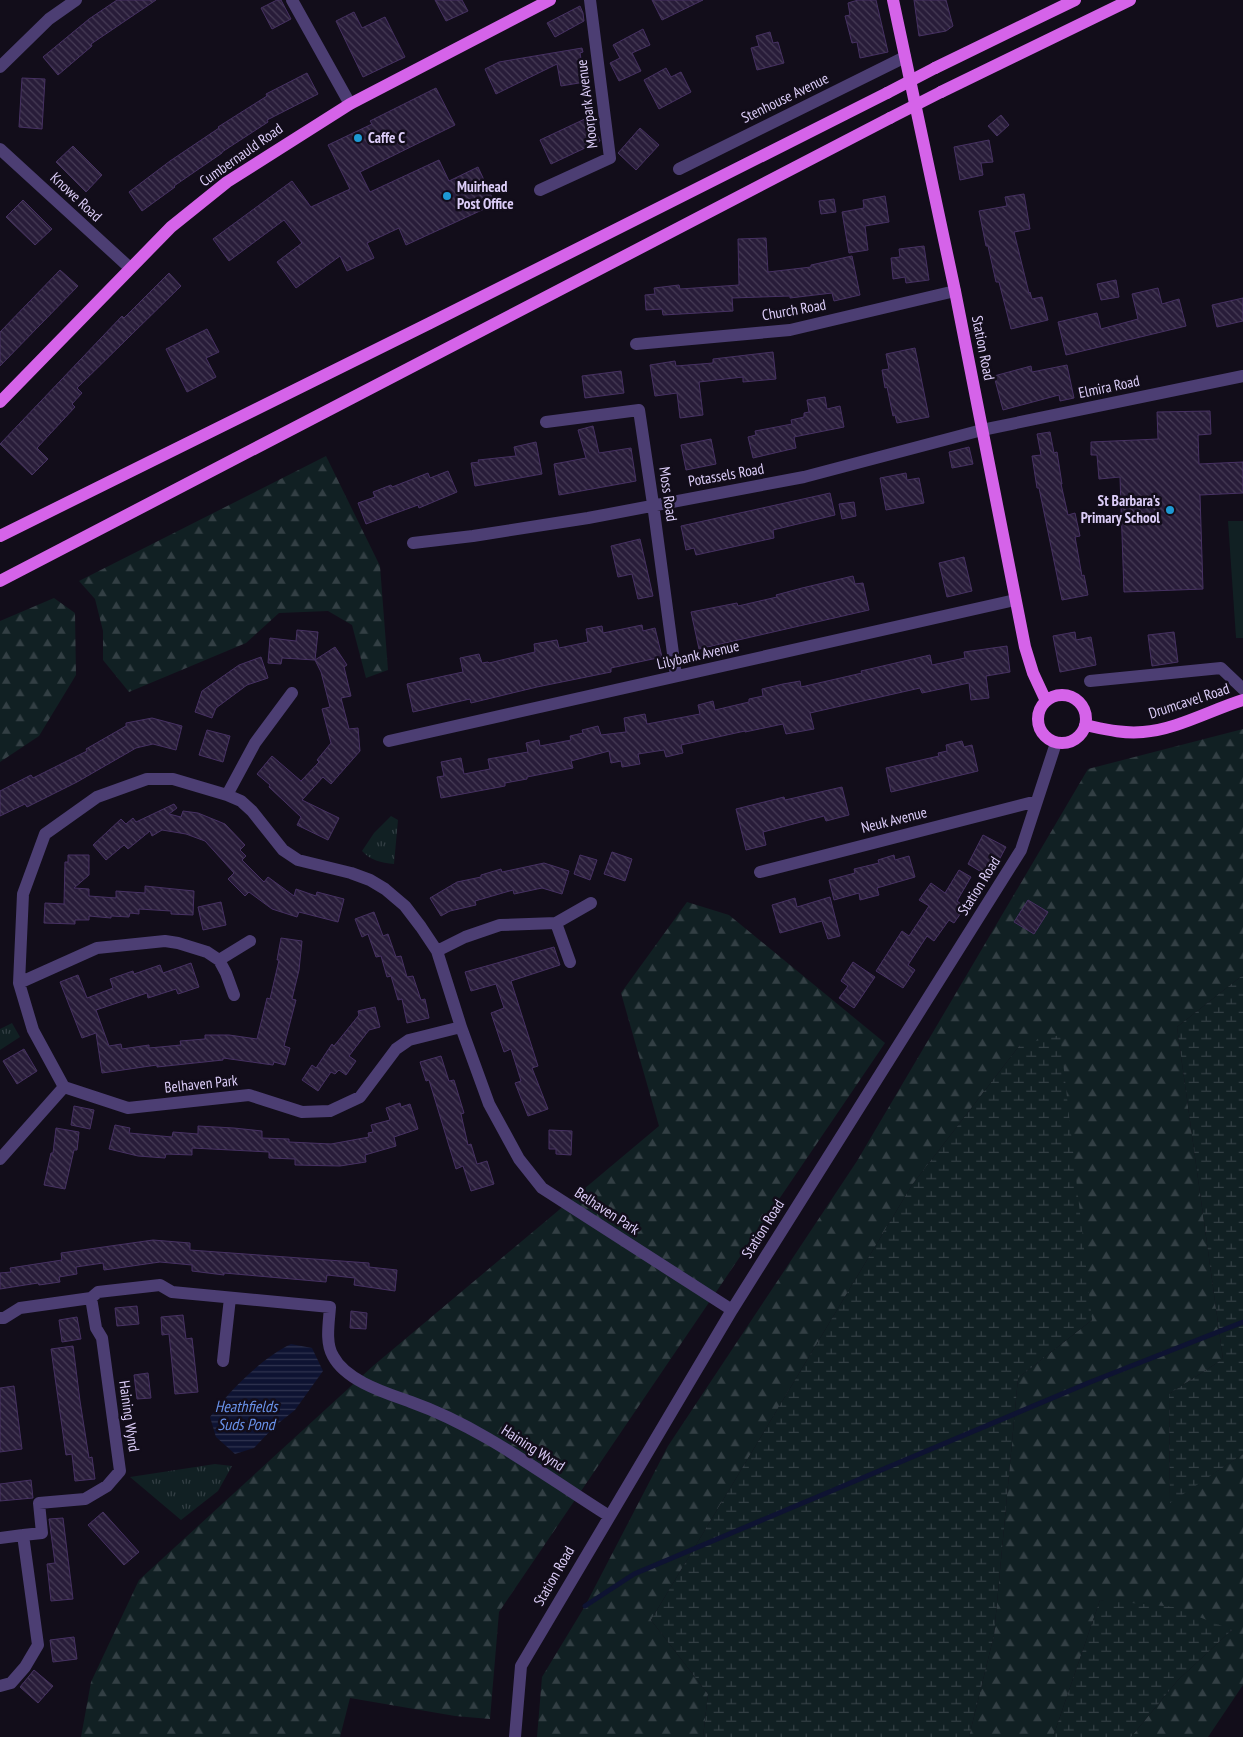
<svg xmlns="http://www.w3.org/2000/svg" width="1243" height="1737" viewBox="0 0 1243 1737" font-family="'PT Sans Narrow',sans-serif">
  <style>
    .forest { fill: url(#forest-firs) }
    .wetland { fill: url(#wetland-marsh) }
    .park { fill: url(#park-tufts) }
    .pitch { fill: #112023 }
    .water { fill: url(#water-rules) }
    .lines { fill: none; stroke-linecap: round; stroke-linejoin: round }
    .stream { stroke: #0e1332; stroke-width: 5 }
    .building { fill: url(#building-back-hatch); stroke: #463162 }
    .minor { stroke: #4c3e73; stroke-width: 12 }
    .major { stroke: #d563e9; stroke-width: 12 }
    .major-bridge { stroke: #d563e9; stroke-width: 12 }
    .poi-dot { fill: #1d99d4; stroke: #120d1a; stroke-width: 2 }
    .labels { text-anchor: middle; stroke-width: 5; stroke-linejoin: round; paint-order: stroke }
    .street-label { font-size: 15px; fill: #dccdf8; stroke: #120d1a }
    .poi-label { font-size: 15px; font-weight: bold; fill: #dccdf8; stroke: #120d1a; text-anchor: start }
    .water-label { font-size: 16px; font-style: italic; fill: #6992ea; stroke: #120d1a }
  </style>
  <defs>
    <pattern id="forest-firs" width="22" height="20" patternUnits="userSpaceOnUse" patternTransform="scale(1.25)"><rect width="22" height="20" fill="#112023"/><path d="M5 1l3.5 6h-7zM16 11l3.5 6h-7z" fill="#333f44"/></pattern>
    <pattern id="wetland-marsh" width="20" height="14" patternUnits="userSpaceOnUse" patternTransform="scale(1.25)"><rect width="20" height="14" fill="#112023"/><path d="M1 5h8M5 5V1M11 12h8M15 12V8" fill="none" stroke="#333f44"/></pattern>
    <pattern id="park-tufts" width="24" height="20" patternUnits="userSpaceOnUse" patternTransform="scale(1.25)"><rect width="24" height="20" fill="#112023"/><path d="M3 7l-1-3M5 7V3M7 7l1-3M15 17l-1-3M17 17v-4M19 17l1-3" fill="none" stroke="#333f44"/></pattern>
    <pattern id="water-rules" width="6" height="5" patternUnits="userSpaceOnUse" patternTransform="scale(1.25)"><rect width="6" height="5" fill="#0e1332"/><path d="M0 2.5h6" fill="none" stroke="#303450"/></pattern>
    <pattern id="building-back-hatch" width="6" height="6" patternUnits="userSpaceOnUse" patternTransform="scale(1.25)"><rect width="6" height="6" fill="#281c39"/><path d="M-1 5l2 2M0 0l6 6M5-1l2 2" fill="none" stroke="#473c56"/></pattern>
  </defs>
  <rect width="100%" height="100%" fill="#120d1a"/>
  <path class="forest" d="M326,456l54,110 8,104 -22,8 -14,-53 -24,-14 -49,2 -33,30 -117,49 -26,-32v-29l-8,-32 -16,-18z
    M54,598l21,15 1,62 -37,61 -39,26v-141z
    M1243,729v246l-66,52 46,332 -54,35 1,108 73,-48v231l-35,52h-77l47,-57 54,-50 -132,-30 -47,137h-84l25,-102 24,-257 74,-58 -72,-275 -108,140 -261,435 57,74 -5,43h-166l5,-60 43,-71 83,-160 189,-285 231,-392z
    M687,902l42,13 156,128 -386,569 -9,107 -35,-3 -105,-18 -10,39h-259l10,-55 48,-102 234,-214 286,-240 -38,-133z"/>
  <path class="wetland" d="M1243,975v479l-73,49 -1,-109 54,-35 -46,-332z
    M1060,1035l32,285 -74,58 -24,257 -25,102h-266l5,-43 -57,-74 261,-435 108,-140z
    M1100,1600l74,7 58,23 -54,50 -47,57h-78z"/>
  <path class="park" d="M391,816l7,4 -4,44c-13,-1 -24,-4 -32,-13l12,-18z
    M12,1023l8,14 -20,13v-21z
    M215,1464l17,2 -14,25 -37,29 -51,-43z"/>
  <path class="pitch" d="M1228,521h15v117h-7z"/>
  <path class="water" d="M291,1344l21,4 11,23 -28,39 -20,16 -21,22 -19,6 -19,-17 -6,-20c20,-27 52,-59 81,-73z"/>
  <g class="lines">
    <path class="stream" d="M585,1606l49,-32 454,-191 155,-61"/>
  </g>
  <path class="building" d="M117,0h39l-65,44 1,2 -34,29 -15,-18 46,-38z
    M277,0h4l10,19 -19,10 -11,-21z
    M435,0h27l6,11 -22,10z
    M652,0h51l-41,20z
    M858,0h18l12,52 -28,6 -3,-16 -5,1 -7,-27 5,-1 -2,-12z
    M914,0h32l7,26 -7,5 -27,5z
    M580,6l3,7 1,8 -29,16 -8,-14z
    M354,12l8,16 23,-11 20,40 -42,20 -27,-56z
    M643,29l7,16 -18,8 9,18 -22,10 -9,-18 10,-5 -7,-13z
    M770,32l3,11 5,-1 6,21 -27,7 -6,-22 8,-2 -3,-10z
    M582,48l1,4 -3,1 5,29 -24,4 -4,-22 -61,30 -11,-25 14,-7z
    M666,68l5,9 10,-5 10,20 -32,17 -15,-29z
    M307,73l11,21 -51,26 1,2 -46,30v1l-48,33 1,1 -33,24 -13,-19 41,-31 49,-33 -1,-1 49,-31 -1,-2z
    M22,78l23,1 -3,50 -23,-2z
    M436,88l19,37 -95,47 10,20 69,-32 10,21 29,-14 17,37 -89,41 -7,-17 -32,15 7,15 -27,13 -7,-15 -44,32 -19,-26 25,-19 -18,-23 -55,41 -16,-22 79,-58 19,26 39,-18 -22,-44 44,-21 -2,-3z
    M1001,115l8,10 -12,11 -9,-10z
    M589,117l11,24 -49,23 -11,-24z
    M640,128l19,17 -23,25 -18,-17z
    M989,140l4,22 -12,1 2,12 -23,5 -6,-33z
    M73,146l29,29 -16,17 -30,-30z
    M1024,194l6,35 -16,3 15,61 1,-1 2,7 10,-2 6,23 -37,9 -12,-47h-3l-8,-36h-2l-7,-35 28,-5 -2,-9z
    M885,196l4,26 -24,4 3,24 -19,3 -7,-41 22,-4 -1,-8z
    M834,199l2,13 -15,2 -2,-13z
    M23,200l29,29 -17,16 -29,-28z
    M766,238l2,34 43,-5v-2l41,-9 8,39 -26,6 -2,-8 -42,5v-2l-58,2 1,13 -70,4 -1,-6 -16,1 -1,-15 10,-1 -1,-6 25,-3 1,4 59,-4 -1,-46z
    M924,246l5,34 -23,3 -1,-6 -12,2 -2,-21 9,-1 -1,-8z
    M60,270l18,16 -78,80v-34z
    M169,273l12,13 -104,102 5,5 -10,11 3,3 -38,41 11,11 -16,16 -32,-31 122,-128 2,2z
    M1116,280l3,17 -18,3 -4,-16z
    M1158,288l4,16 17,-5 7,27 -120,29 -8,-33 39,-9 4,16 37,-10 -6,-25z
    M1243,298v23l-26,6 -5,-22z
    M207,329l12,23 -13,6 10,19 -29,15 -21,-43z
    M915,348l14,69 -32,6 -2,-8 -2,1 -6,-29 -2,1 -3,-18 7,-1 -3,-15z
    M773,352l3,27 -33,3v-5l-44,5 4,33 -23,3 -3,-25 -22,3 -5,-31 25,-4 1,5 37,-3v-4z
    M1067,365l7,33 -14,3 -1,-6 -56,15 -9,-34 37,-10 1,6z
    M621,371l3,22 -39,5 -3,-22z
    M825,397l2,12 13,-3 4,21 -50,10 2,11 -43,10 -5,-21 8,-2 -1,-4 37,-7 -1,-4 13,-3v-4l5,-1 -2,-12z
    M1210,411l1,23 -13,1 1,29 44,-2v31l-43,2 3,94 -79,3 -4,-115 -21,2 -2,-24h-6v-13l67,-3 -1,-27z
    M593,426l6,27 32,-5 5,33 -77,14 -5,-31 32,-6 -8,-28z
    M1050,432l4,21 3,-1 5,32h-1l7,31 7,-2 5,23 -5,1 7,39 2,-1 4,20 -26,5 -23,-112h-2l-5,-32 9,-1 -4,-21z
    M711,439l5,25 -30,6 -5,-25z
    M536,442l6,32 -67,12 -4,-23 8,-1 -1,-2 38,-4 -2,-9z
    M969,447l4,17 -21,4 -3,-16z
    M448,471l9,21 -38,16 -1,-3 -52,19 -8,-21 17,-6 -2,-5 18,-7 1,2 36,-14 2,5z
    M906,473l1,7 12,-2 5,25 -38,7 -6,-32z
    M830,493l5,22 -62,15 1,8 -78,17 -2,-7 -8,2 -5,-24z
    M854,502l2,14 -14,3 -3,-15z
    M640,539l13,57 -15,3 -6,-25 -14,3 -7,-31z
    M964,557l8,34 -25,6 -8,-34z
    M853,576l2,8 8,-1 6,27 -170,39 -8,-37 46,-9 1,3 39,-9 -1,-2 26,-7z
    M642,625l1,6 12,-3 7,29 -51,11v4l-74,15 -66,16 -1,-4 -57,13 -6,-28 56,-12 -3,-14 19,-4 3,9 6,-1 1,1 46,-11 -1,-8 23,-4 2,8 29,-6 -2,-13 16,-3 1,7z
    M297,630l21,2 -3,28 20,-13 12,18 -3,2 7,29 -10,2 8,31 9,-1 2,23 -29,33 -8,-7 -21,23 37,18 -11,22 -31,-15 4,-8 -32,-30 1,-2 -13,-11 15,-18 29,25 18,-19 -2,-2 14,-17 -9,-34 8,-2 -9,-35 -6,-12 -33,-2 -1,6 -13,-1 2,-25 26,3z
    M1075,632l1,8 15,-3 5,28 -36,7 -7,-36z
    M1174,632l4,30 -26,4 -4,-31z
    M1007,646l3,26 -24,4 3,22 -18,2 -2,-17 -47,10 -2,-5 -110,25 4,16 -28,5 -3,-10 -38,8v-1l-64,14 2,8 -17,4 -2,-7 -26,4 2,10 -18,3 -1,-6 -10,2 -2,-12 -38,10 2,7 -46,9v2l-22,4v3l-64,12 -4,-21 7,-1 -3,-14 20,-4 3,16 26,-5 -2,-10 40,-7 -2,-9 13,-3 1,6 31,-6 -1,-4 13,-3 -1,-3 16,-4 3,9 25,-3 -2,-14 21,-4 2,10 53,-10 -2,-9 15,-4 2,9 34,-8v-3l14,-3 -1,-7 21,-5 17,-3 1,6 61,-14 -1,-2 69,-16 2,10 33,-7 -1,-6z
    M261,657l7,21 -21,7 -31,23 -4,10 -17,-6 7,-21 37,-26z
    M152,718l30,8 -6,24 -23,-6 -17,4 -59,34 -50,25 -2,-3 -25,12v-25l31,-16 2,3 54,-27 -1,-2 40,-23v-3z
    M207,730l23,6 -7,26 -24,-7z
    M962,741l2,6 8,-2 6,26 -87,21 -5,-24 53,-12 -1,-3 9,-2 -1,-6z
    M842,787l7,28 -23,6 -2,-5 -61,16 3,13 -20,5 -10,-41 48,-12 1,3z
    M174,804l3,4 -8,6 12,3 2,-6 15,2 27,11 20,21 -5,5 6,6 -4,4 22,22 4,-5 26,19 2,-7 20,7 1,-4 27,7 -6,23 -39,-10 -2,5 -25,-8 -23,-17 -4,4 -17,-17 6,-6 -29,-32 -19,-7 -24,-4 -10,6 -2,-5 -22,18 -4,-4 -18,15 -13,-15 28,-26 5,5 7,-6 3,4z
    M983,835l23,12 -16,30 -22,-13z
    M612,852l20,7 -7,22 -21,-7z
    M68,855h21v20l-15,13 15,1v7l27,2v-7l29,2v-7l49,5 -1,24 -22,-1v-3l-32,-2v5l-9,-1 -1,4 -18,-1v2l-22,-2v4h-14v4l-31,-1 1,-20 19,1 1,-42h3z
    M580,855l17,5 -7,20 -16,-6z
    M894,855l1,5 14,-4 6,21 -38,11 2,7 -19,5 -1,-7 -25,7 -5,-20 26,-7 -1,-4 25,-6 -1,-3z
    M544,863l25,8 -7,23 -20,-6 -28,6 -1,-4 -38,11 1,4 -26,6 -9,5 -11,-18 27,-16 24,-5v-2l20,-6 1,3z
    M959,870l12,7 -14,24 8,6 -11,16 -5,-3 -15,21 -7,-5 -19,29 7,5 -12,18 -27,-17 26,-40 7,5 20,-30 -10,-6 12,-17 14,10z
    M830,897l10,39 -12,3 -6,-18 -42,12 -8,-28 23,-7 2,9z
    M1028,900l20,12 -14,22 -20,-12z
    M221,902l5,23 -23,5 -5,-23z
    M374,912l9,24 5,-2 8,23 5,-1 6,21 6,-1 8,24 4,-1 4,19 -22,5 -5,-24 -4,1 -7,-24 -4,1 -6,-21 -5,1 -8,-23 -6,3 -7,-18z
    M281,938l21,3 -3,29 -7,29 4,1 -12,46 6,2 -5,17 -11,-3 -1,3 -50,-7v2l-66,7v-2l-55,8 -6,-40 -14,5 -22,-56 18,-7 9,23 26,-10 -3,-9 23,-8 1,3 26,-9 3,8 28,-10 8,24 -21,7 -2,-5 -28,9 -1,-5 -51,17 13,36 12,-2 1,5 27,-4v3l32,-3 -1,-4 25,-2v-4h24l28,4 10,-41 3,1 9,-39h-2z
    M554,947l6,18 -49,16 27,85 -6,2 16,41 -20,7 -13,-33 6,-2 -10,-32 -7,3 -13,-39 13,-5 -8,-24 -25,7 -6,-19z
    M853,962l22,15 -21,31 -15,-10 9,-12 -7,-5z
    M375,1007l5,20 -11,3 -20,26 7,5 -10,14 -7,-5 -4,4 -4,-2 -13,19 -16,-11 10,-15 4,3 16,-24 2,2 25,-31 -1,-4z
    M24,1049l13,22 -20,13 -14,-23z
    M441,1056l8,25 5,-1 10,33 -3,1 7,31 3,-1 6,20 10,-3 7,23 -23,7 -8,-25 -7,3 -27,-89 -3,1 -6,-19z
    M400,1103l1,4 9,-3 8,25 -24,8 2,9 -31,9 1,7 -26,4 -45,-1v-6l-26,-1v-6l-77,-4v7l-26,-1 -1,4 -27,-2 -29,-7 6,-24 15,3 -1,5 43,4 1,-5 25,2v-8l36,2 28,3v7l27,1v3l42,2 38,-7 -1,-4 5,-1 -2,-7 19,-5 -4,-12z
    M74,1106l20,4 -4,19 -19,-4z
    M56,1128l23,4 -2,18h-3l-9,39 -21,-4 7,-32h2z
    M549,1130l23,1 -1,24 -15,-1v-5h-7z
    M153,1240l37,3v7l179,13v4l28,3 -2,21 -41,-6 1,-7 -28,-3 -1,7 -102,-9v2l-32,-4v-6l-32,-3 -56,8 -1,-7 -27,4 1,7 -18,3 1,5 -21,3 -1,-2 -38,6v-16l11,-1 -1,-4 52,-8 -1,-7z
    M137,1306l2,18 -22,2 -2,-18z
    M351,1311l16,2 -1,16 -16,-1z
    M183,1315l3,24 6,-1 6,54 -23,2 -6,-60 -7,1 -1,-18z
    M77,1317l4,22 -19,3 -3,-22z
    M73,1346l7,55 9,57 3,-1 3,22 -20,2 -3,-27 -6,1 -15,-106z
    M148,1373l3,25 -14,1 -3,-24z
    M14,1386l8,63 -22,3v-64z
    M31,1480l2,18 -33,3v-17z
    M103,1512l36,40 -15,13 -36,-40z
    M63,1518l10,81 -22,2 -4,-37 8,-1 -6,-44z
    M74,1637l3,22 -24,3 -3,-22z
    M34,1670l19,16 -15,17 -18,-16z"/>
  <g class="lines">
    <path class="minor" d="M292,0l58,104
      M0,67l49,-48 27,-19
      M0,149l130,119
      M679,169l226,-112
      M540,190l70,-32 -20,-158
      M636,344l154,-14 165,-39
      M546,422l93,-12 14,94 23,172
      M413,543l60,-7 115,-18 216,-41 178,-47 261,-54
      M1090,681l131,-13 22,21
      M389,741l626,-141
      M147,779h26l54,16 14,6 11,10 31,39 15,10 53,13 19,7 15,9 20,17 16,21 16,24 24,76 -52,13 -13,9 -36,48 -30,14 -28,1 -53,-17 -121,13 -64,-21 -31,-57 -14,-47 4,-89 22,-60 52,-37z
      M227,795l28,-52 37,-50
      M760,872l277,-71
      M556,923l35,-20
      M437,951l28,-14 35,-12 56,-2 14,39
      M219,960l31,-19
      M19,983l78,-35 68,-7 13,2 29,9 12,8 7,13 8,22
      M461,1027l28,77 30,55 23,29 190,122
      M0,1159l64,-72
      M0,1318h4l16,-10 71,-10 7,-6 62,-7 12,7 158,15c-1,15 -5,36 3,49 13,25 53,37 78,46 71,25 134,74 198,114
      M223,1361l7,-63
      M0,1538l23,-3
      M0,1686l11,-3 14,-16 13,-22 -15,-110 19,-2 -3,-30 46,-4 22,-13 13,-15 -18,-133 -6,-10 -5,-30
      M515,1737l6,-71 211,-356 289,-460 35,-107"/>
    <path class="major" d="M893,0l62,291 70,356 8,26 13,28
      M935,68l140,-68
      M941,92l189,-92
      M0,402l171,-175 56,-45 123,-78 200,-104
      M0,536l430,-213 457,-230
      M0,581l890,-463
      M1038 719a24 24 0 1 1 48 0a24 24 0 1 1-48 0Z
      M1085,725c19,4 38,9 58,7 32,-2 68,-22 100,-32"/>
    <path class="major-bridge" d="M887,93l48,-25
      M890,118l51,-26"/>
  </g>
  <g class="poi-dot">
    <circle cx="358" cy="138" r="5"/>
    <circle cx="447" cy="196" r="5"/>
    <circle cx="1170" cy="510" r="5"/>
  </g>
  <g class="labels">
    <g class="street-label">
      <text transform="translate(785 98) rotate(-26)" y="5">Stenhouse Avenue</text>
      <text transform="translate(587 104) rotate(-97)" y="5">Moorpark Avenue</text>
      <text transform="translate(241 155) rotate(-35)" y="5">Cumbernauld Road</text>
      <text transform="translate(76 197) rotate(43)" y="5">Knowe Road</text>
      <text transform="translate(794 310) rotate(-10)" y="5">Church Road</text>
      <text transform="translate(983 348) rotate(79)" y="5">Station Road</text>
      <text transform="translate(1109 387) rotate(-12)" y="5">Elmira Road</text>
      <text transform="translate(726 475) rotate(-10)" y="5">Potassels Road</text>
      <text transform="translate(668 494) rotate(82)" y="5">Moss Road</text>
      <text transform="translate(698 655) rotate(-13)" y="5">Lilybank Avenue</text>
      <text transform="translate(1189 701) rotate(-18)" y="5">Drumcavel Road</text>
      <text transform="translate(894 820) rotate(-14)" y="5">Neuk Avenue</text>
      <text transform="translate(979 886) rotate(-58)" y="5">Station Road</text>
      <text transform="translate(201 1084) rotate(-6)" y="5">Belhaven Park</text>
      <text transform="translate(607 1211) rotate(33)" y="5">Belhaven Park</text>
      <text transform="translate(763 1229) rotate(-58)" y="5">Station Road</text>
      <text transform="translate(129 1416) rotate(82)" y="5">Haining Wynd</text>
      <text transform="translate(533 1448) rotate(33)" y="5">Haining Wynd</text>
      <text transform="translate(554 1576) rotate(-60)" y="5">Station Road</text>
    </g>
    <g class="poi-label">
      <text x="368" y="143">Caffe C</text>
      <text x="457" y="192">Muirhead<tspan x="457" dy="17">Post Office</tspan></text>
      <text x="1160" y="506" text-anchor="end">St Barbara's<tspan x="1160" dy="17">Primary School</tspan></text>
    </g>
    <g class="water-label">
      <text x="246" y="1412">Heathfields<tspan x="246" dy="18">Suds Pond</tspan></text>
    </g>
  </g>
</svg>
